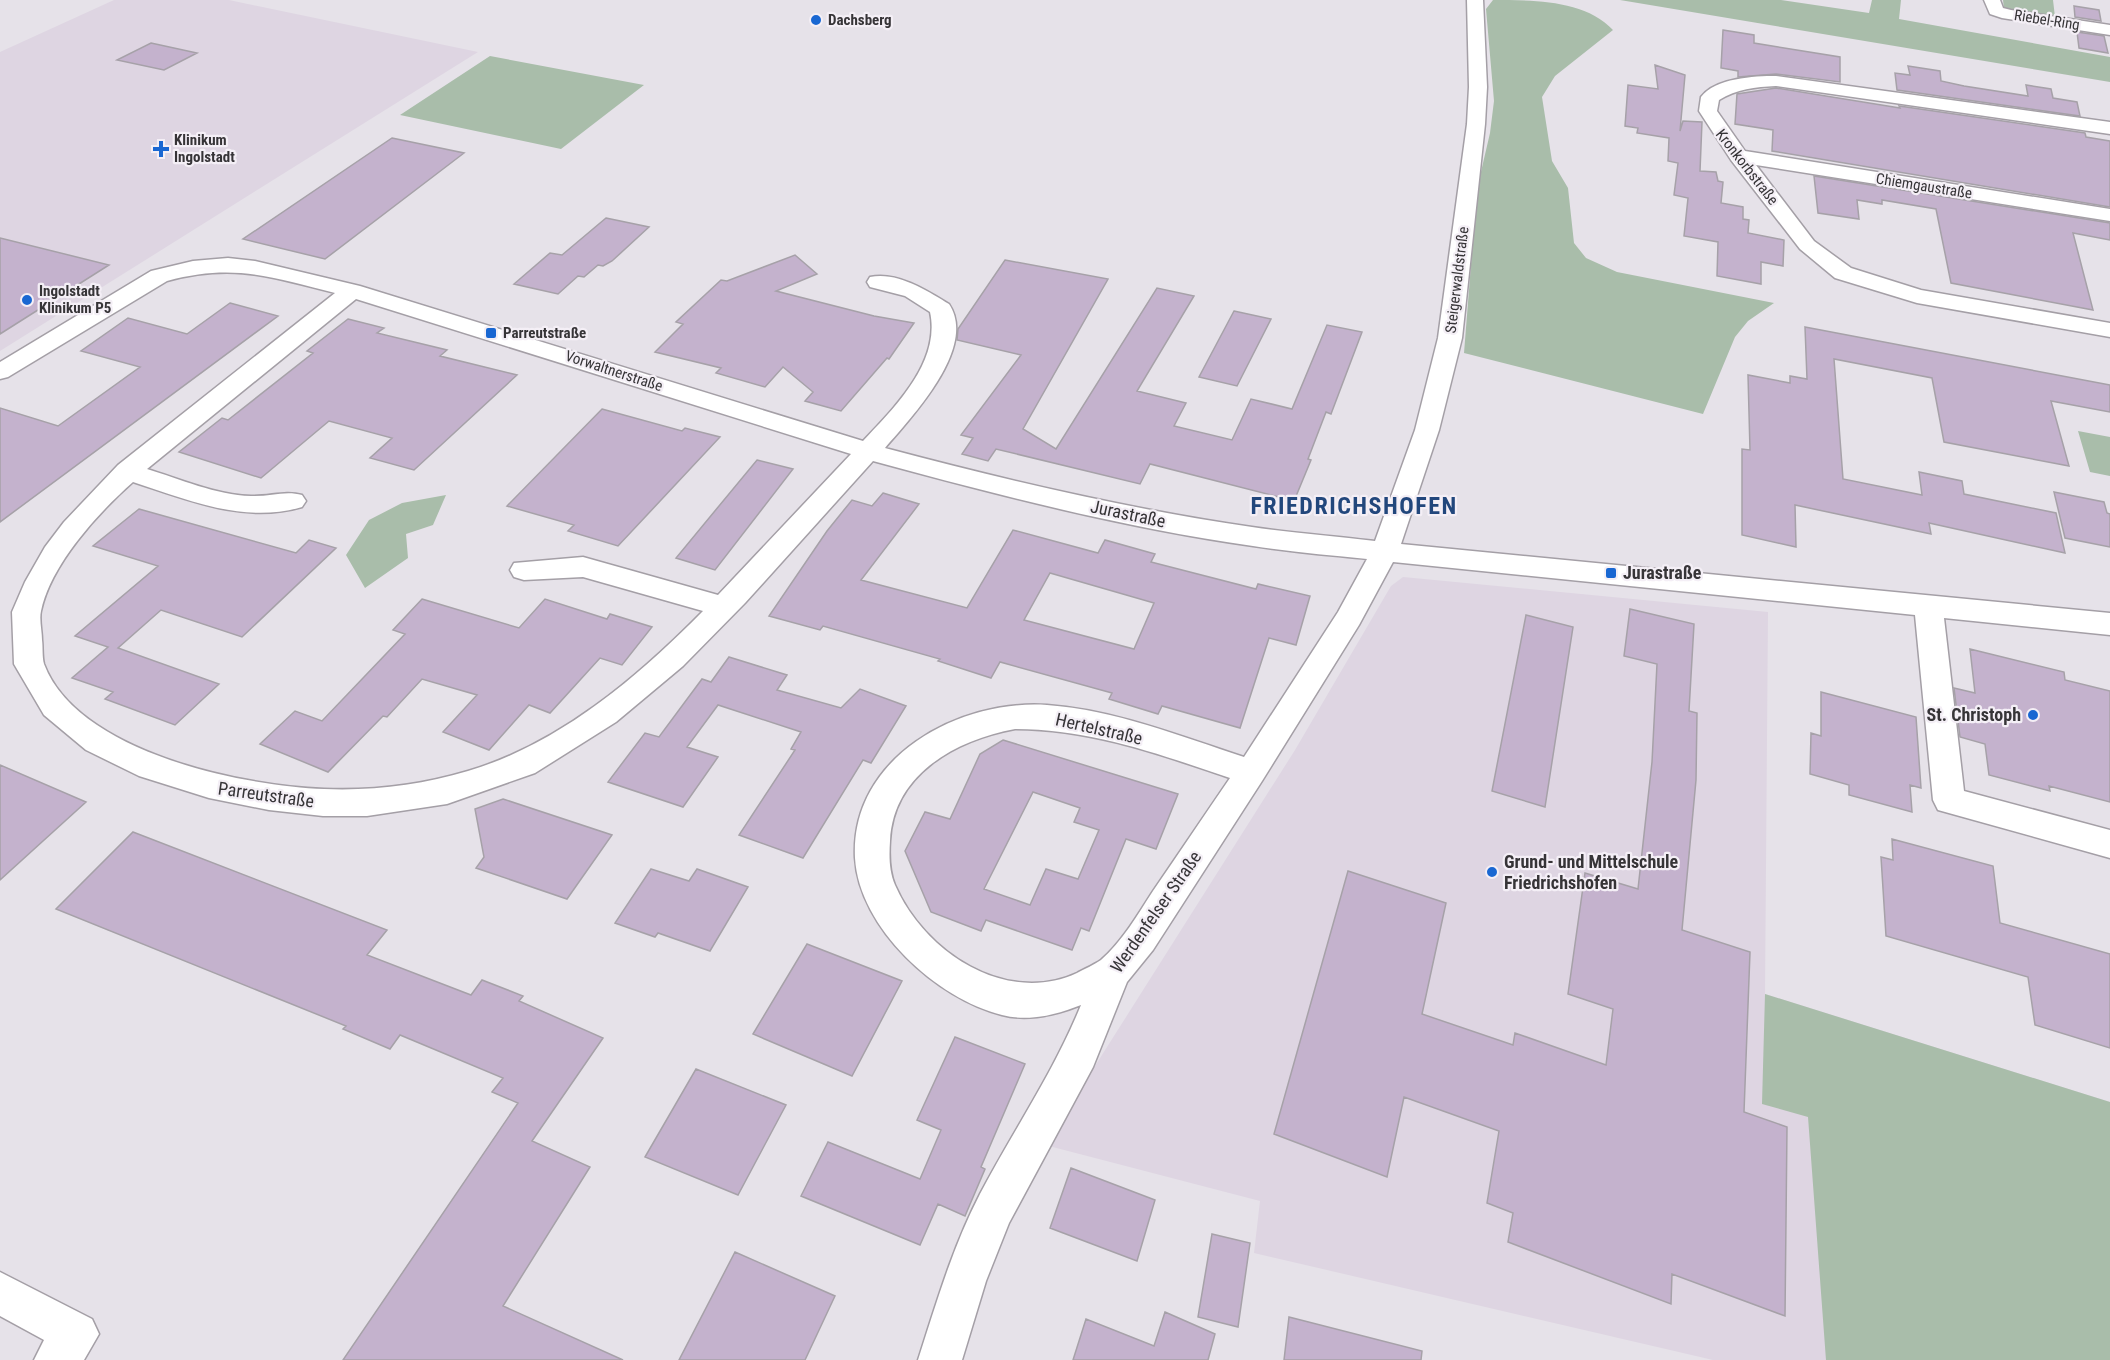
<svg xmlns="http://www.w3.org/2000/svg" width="2110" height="1360" viewBox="0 0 2110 1360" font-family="'Roboto Condensed',sans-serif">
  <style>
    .built { fill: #ded5e2 }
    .green { fill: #a9bdaa }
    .building { fill: #c4b2cd; stroke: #a6a1a8; stroke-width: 1.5; fill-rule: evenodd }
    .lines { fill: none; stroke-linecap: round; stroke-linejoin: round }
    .minor-casing { stroke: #a49fa6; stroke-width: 3 }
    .minor { fill: #fff; fill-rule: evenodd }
    .poi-dot { fill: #1967d2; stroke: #f4eff6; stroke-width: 2 }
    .labels { text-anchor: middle; stroke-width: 4.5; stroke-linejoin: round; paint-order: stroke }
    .far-poi-label { font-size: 15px; font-weight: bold; fill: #363437; stroke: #f4eff6; text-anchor: start }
    .far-street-label { font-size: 15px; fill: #363437; stroke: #f4eff6 }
    .street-label { font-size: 18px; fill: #363437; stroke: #f4eff6 }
    .poi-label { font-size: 18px; font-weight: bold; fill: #363437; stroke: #f4eff6; text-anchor: start }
    .district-label { font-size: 24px; font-weight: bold; letter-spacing: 1.5px; fill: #22477c; stroke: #f4eff6 }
  </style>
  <rect width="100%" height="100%" fill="#e6e2e9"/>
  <path class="built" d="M114,0h115l249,52 -478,299v-299z
    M1403,577l365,35 -3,382 345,108v258h-397l-459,-107 6,-52 -215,-56 250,-395 96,-164z"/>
  <path class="green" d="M1493,0c42,0 92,0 120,30l-58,46 -13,21 10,64 16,27 6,55 12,15 31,14 157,31 -26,18 -13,16 -32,77 -239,-61 13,-164 13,-56 4,-32 -8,-92z
    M1620,0h161l88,13 3,-13h29l-2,19 211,38v25z
    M2003,0h50l2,17 -51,-8z
    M490,56l154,29 -83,64 -161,-34z
    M2078,431l32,6v39l-20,-4z
    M446,495l-13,30 -27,9 2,24 -43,30 -19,-33 23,-35 33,-17z
    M1765,994l345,108v258h-284l-18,-243 -46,-13z"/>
  <path class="building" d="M2074,6l25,4 2,11 -26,-4z
    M1723,30l31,5v8l86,14v25l-64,-8 -38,3v-6l-17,-3z
    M2077,32l27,4 4,17 -29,-5z
    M151,43l46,10 -33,17 -47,-10z
    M1655,65l30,10 -5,56 3,-10 19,1 -2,49 16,1 2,9 5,1 -2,21 22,4v12l6,1 -1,13 36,7 -1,26 -22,-4v22l-44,-8 1,-34 -34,-6 4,-38 -14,-3 4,-32 -10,-2 1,-23 -32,-5 1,-5 -13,-2 3,-41 30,4z
    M1908,66l32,5 1,10 23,5 64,10 -2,-11 25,4 2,9 24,4 3,14 -183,-26 -2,-17 15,2z
    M1776,88l124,20 -1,-2 186,27 1,4 24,4v66l-338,-56 1,-21 -38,-6 2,-30z
    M392,138l72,15 -139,106 -82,-20z
    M1814,176l296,47v17l-37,-7 20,77 -142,-27 -15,-74 -54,-9v4l-25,-4 2,19 -41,-6z
    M606,218l43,9 -37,34 -9,5 -5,-1 -14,12 -6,-1 -20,18 -44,-10 36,-31 12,2z
    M0,238l109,27 -109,69z
    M795,255l22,19 -41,17 98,25 40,7 -25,36 -2,-1 -46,53 -36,-10 8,-9 -30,-25 -18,20 -49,-14 5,-5 -66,-16 28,-28 -7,-2 45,-42 6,1z
    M1005,260l103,19 -85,150 33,20 101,-161 37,8 -57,95 49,12 -12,23 58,14 19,-41 41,10 35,-84 35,7 -31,82 -5,-2 -18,47 3,1 -17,41 -144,-37 -10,20 -144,-35 -8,12 -26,-7 11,-16 -12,-3 60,-80 -64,-15 1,-11z
    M230,303l48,13 -278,206v-114l58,18 82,-59 -59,-16 47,-33 59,16z
    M1234,311l37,8 -34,67 -38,-9z
    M348,319l36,9 -7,5 70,17 -7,6 77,19 -103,95 -44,-12 22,-20 -63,-17 -68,57 -82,-26 43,-34 6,2 85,-67 -6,-2z
    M1805,327l305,58v27l-59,-11 18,65 -125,-24 -12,-64 -98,-19 9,120 79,16 -3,-23 43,9 2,13 92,19 9,40 -136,-30 2,11 -136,-29 1,42 -54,-12v-86l8,1 -2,-75 42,8v-7l17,3z
    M602,409l80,22 3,-3 35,9 -102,109 -50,-15 6,-6 -67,-19z
    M757,460l36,9 -78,101 -39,-12z
    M2054,492l50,10 3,11 3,1v33l-45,-9z
    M883,493l36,11 -58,76 106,28 46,-78 85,23 7,-13 50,14 -4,8 105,27 2,-5 52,12 -14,49 -27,-7 -29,90 -78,-22 -4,8 -49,-15 3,-6 -112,-31 -9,16 -53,-17 2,-2 -117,-33 -3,4 -51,-14 58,-85 25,-31 20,6zM1050,573l104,30 -20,46 -110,-29z
    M139,509l157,44 13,-13 27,8 -94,89 -81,-27 -43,38 101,36 -44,41 -70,-26 8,-7 -41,-14 36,-31 -33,-11 83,-70 -65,-20z
    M422,599l97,29 26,-29 62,20 3,-5 42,13 -30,38 -22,-7 -50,55 -21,-8 -40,45 -46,-18 34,-37 -55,-16 -35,38 -4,-1 -55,56 -68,-28 35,-33 27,10 83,-87 -12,-4z
    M1630,609l64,15 -5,87 8,2 -1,67 -14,150 68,22 -6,160 43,15 -2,189 -113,-42 -1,30 -163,-62 5,-29 -26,-10 12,-72 -95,-34 -17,80 -113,-43 74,-263 98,32 -24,111 91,31 2,-12 91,32 7,-56 -45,-15 17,-121 53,16 14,-127 5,-98 -33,-8z
    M1526,615l47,12 -28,180 -53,-16z
    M1970,649l94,23 1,8 45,11v111l-61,-16 1,5 -61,-16 -4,-31 -25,-7 -6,-49 21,5z
    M729,657l58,18 -10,15 64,18 19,-19 46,17 -35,57 -8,-3 -60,98 -64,-23 56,-85 -4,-1 10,-17 -83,-27 -31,42 31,10 -35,50 -75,-25 37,-49 14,4 43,-58 9,3z
    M1821,692l95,25 5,71 -11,-3 2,27 -63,-17v-10l-39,-11 1,-41 10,3z
    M1003,740l175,54 -22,55 -30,-10 -37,92 -8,-3 -9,22 -86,-30 -5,11 -50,-19 -26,-61 20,-39 25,7 30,-65zM1033,792l47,16 -6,14 25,8 -21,49 -32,-10 -16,36 -46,-16z
    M0,765l86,37 -86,78z
    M503,799l109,36 -45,64 -91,-31 8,-11 -9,-48z
    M133,832l254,98 -20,25 104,40 11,-15 41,16 -4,5 84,37 -71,103 58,26 -87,139 120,54h-280l175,-257 -26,-11 11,-14 -103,-43 -10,14 -47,-20 3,-3 -290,-117z
    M1892,839l101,27 7,57 110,31v94l-75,-23 -7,-48 -142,-41 -5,-79 12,3z
    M651,869l38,12 8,-12 51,18 -38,64 -52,-18 -3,4 -40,-14z
    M807,944l95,37 -50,95 -99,-42z
    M955,1037l70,27 -44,103 4,2 -20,47 -27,-12 -18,41 -119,-49 27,-54 92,37 21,-49 -24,-10z
    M696,1069l90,36 -48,90 -93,-38z
    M1071,1168l84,32 -18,61 -87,-33z
    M1212,1234l38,9 -12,84 -40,-10z
    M735,1252l100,44 -30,64h-126z
    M1165,1312l50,22 -7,26h-135l13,-41 68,27z
    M1289,1317l133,34 -1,9h-137z"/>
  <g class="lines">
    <g class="minor-casing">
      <path id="minor" d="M1467,0h16l4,87 -2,37 -23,214 -23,92 -38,114 709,69v22l-166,-17 20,173 146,39v28l-172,-48 -5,-10 -18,-185 -522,-53 -34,63 -97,156 -109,169 -26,32 -34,85 -84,156 -23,58 -24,79h-44c18,-56 35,-114 62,-166 33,-63 74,-122 101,-189 -25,10 -52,17 -79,10 -65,-16 -143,-87 -147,-157 -5,-100 103,-159 192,-153 68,5 133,31 197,52l94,-145 29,-53c-38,-4 -76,-7 -114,-13 -128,-18 -255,-51 -380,-85l-128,142 -62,63 -67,56 -81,51 -88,31 -80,12h-44l-54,-6 -60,-12 -70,-22 -53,-26 -42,-35 -30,-51 -2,-52 13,-30 20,-35 19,-25 54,-57 217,-172c-65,-16 -101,-30 -168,-12l-159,96 -8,2v-17l151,-91 42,-10 35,-3 27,3 105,25 503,155c32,-34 78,-79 67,-129l-25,-16 -35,-9 -3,-5 3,-5c27,-6 58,14 79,27 29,43 -37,113 -64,144 121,32 243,61 367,79 41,6 82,9 123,14l40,-111 23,-92 29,-214 2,-37zM356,299l495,155 -133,141 -135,-38 -69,6 -4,7 4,7 10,3 59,-3 120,34c-66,67 -144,133 -235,160 -47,14 -95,20 -144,18 -82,-3 -247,-37 -280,-125 -2,-7 -1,-17 -2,-24 0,-9 -3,-21 -1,-29 10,-47 57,-98 92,-129 55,18 111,42 169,25l4,-6 -4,-6c-17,-5 -33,2 -51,1 -35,-1 -71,-17 -104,-27zM1015,729c75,0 144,25 215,49 -26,38 -51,75 -77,113 -15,23 -31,51 -52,69 -7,5 -17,9 -24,13 -71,33 -153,-21 -182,-88 -6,-14 -6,-29 -5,-44 3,-67 66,-101 125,-112z
        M1984,0h16l3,8 8,2 99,15v10l-108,-17 -12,-4z
        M1776,76l334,46v12l-334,-48c-21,1 -39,3 -57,14l-2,11 28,40 365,58v12l-354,-56 58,76 37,27 70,22 189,33v14l-193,-34 -82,-25 -35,-29 -69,-89 -32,-49 2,-14c14,-19 53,-21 75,-21z
        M0,1272l92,47 7,15 -15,26h-50l10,-20 -44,-24z"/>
    </g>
    <use href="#minor" class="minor"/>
  </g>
  <g class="poi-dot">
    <circle cx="816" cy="20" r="6"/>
    <path d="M158 140h6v6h6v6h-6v6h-6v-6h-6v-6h6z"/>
    <circle cx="27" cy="300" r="6"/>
    <rect x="485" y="327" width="12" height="12" rx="3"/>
    <rect x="1605" y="567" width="12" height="12" rx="3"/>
    <circle cx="2033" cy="715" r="6"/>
    <circle cx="1492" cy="872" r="6"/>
  </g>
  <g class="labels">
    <g class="far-poi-label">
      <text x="828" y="25">Dachsberg</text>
      <text x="174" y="145">Klinikum<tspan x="174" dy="17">Ingolstadt</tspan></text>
      <text x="39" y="296">Ingolstadt<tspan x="39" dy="17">Klinikum P5</tspan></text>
      <text x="503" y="338">Parreutstraße</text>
    </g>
    <g class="far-street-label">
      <text transform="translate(2047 20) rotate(9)" y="5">Riebel-Ring</text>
      <text transform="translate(1747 167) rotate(52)" y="5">Kronkorbstraße</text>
      <text transform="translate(1924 186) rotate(9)" y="5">Chiemgaustraße</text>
      <text transform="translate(1457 280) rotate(-83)" y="5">Steigerwaldstraße</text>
      <text transform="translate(614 371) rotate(18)" y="5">Vorwaltnerstraße</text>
    </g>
    <g class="street-label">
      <text transform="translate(1128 514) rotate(12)" y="6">Jurastraße</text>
      <text transform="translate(1099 729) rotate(13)" y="6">Hertelstraße</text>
      <text transform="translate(266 795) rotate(8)" y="6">Parreutstraße</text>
      <text transform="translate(1156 912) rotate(-55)" y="6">Werdenfelser Straße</text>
    </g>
    <g class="poi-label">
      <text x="1623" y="579">Jurastraße</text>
      <text x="2021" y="721" text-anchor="end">St. Christoph</text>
      <text x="1504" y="868">Grund- und Mittelschule<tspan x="1504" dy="21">Friedrichshofen</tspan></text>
    </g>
    <g class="district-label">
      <text x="1354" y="514">FRIEDRICHSHOFEN</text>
    </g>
  </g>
</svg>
